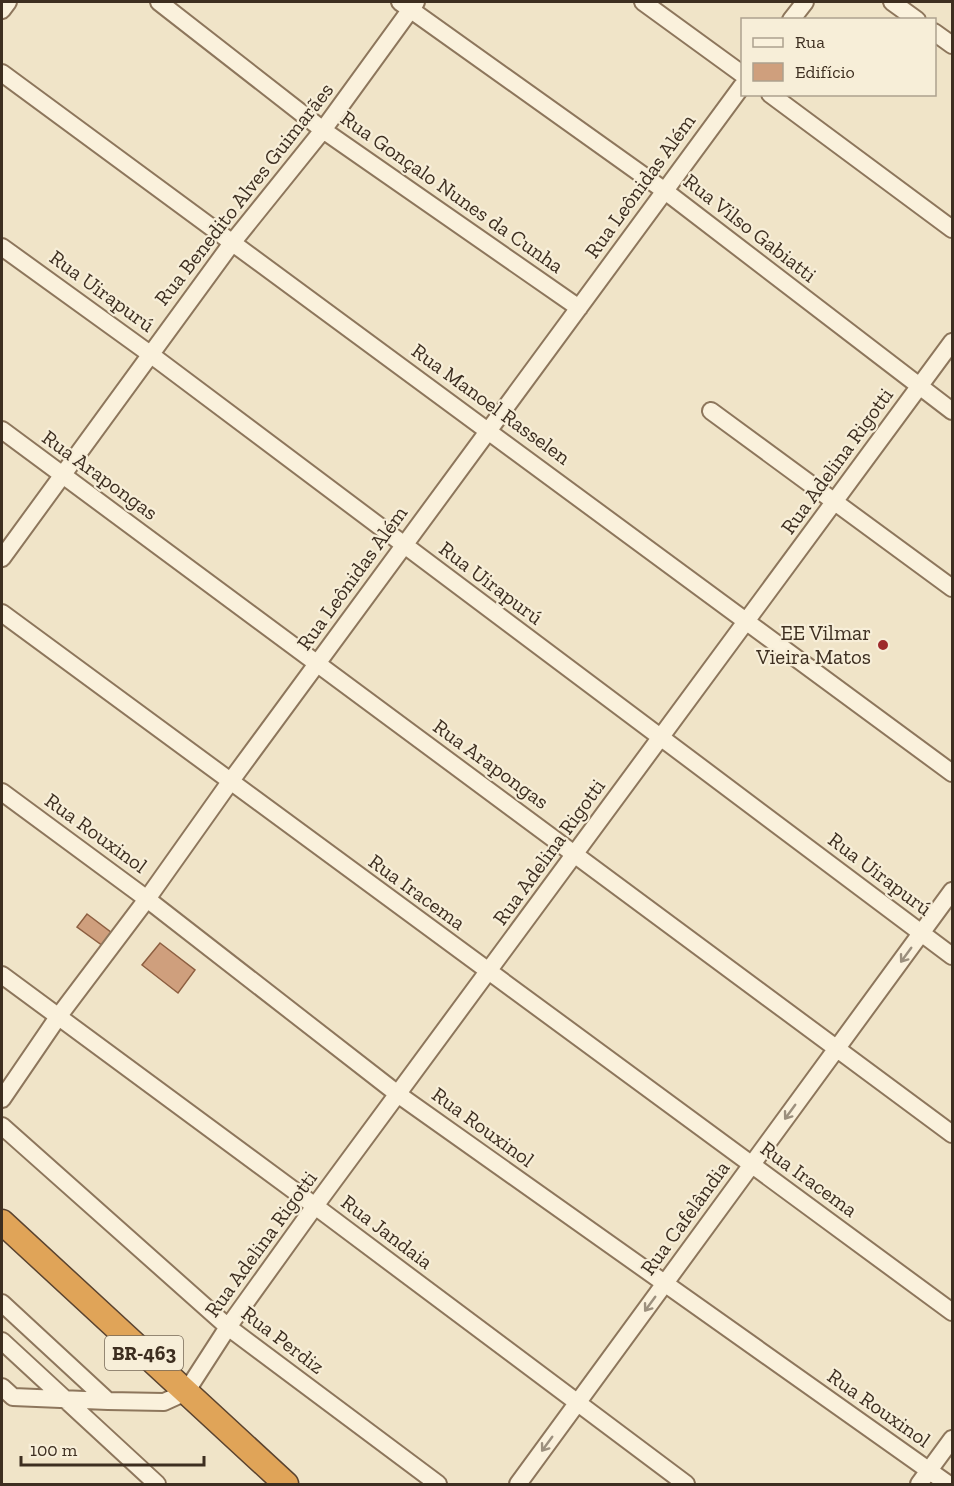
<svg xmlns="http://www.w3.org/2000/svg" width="954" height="1486" viewBox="0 0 954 1486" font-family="'Zilla Slab',serif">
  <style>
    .building { fill: #cf9f7d; stroke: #8d5f41; stroke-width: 1.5 }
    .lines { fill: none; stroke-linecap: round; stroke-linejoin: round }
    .minor-casing { stroke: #8d765c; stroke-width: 20 }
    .highway-casing { stroke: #5b4430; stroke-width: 27 }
    .minor { stroke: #faf1dc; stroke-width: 16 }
    .highway { stroke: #e0a458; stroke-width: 24 }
    .oneway { stroke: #9c907e }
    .poi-dot { fill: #9e2a2b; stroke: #f7eed8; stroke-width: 2 }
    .labels { text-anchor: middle; stroke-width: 4.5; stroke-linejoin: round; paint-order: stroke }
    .shield { fill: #f7eed8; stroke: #756857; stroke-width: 1.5 }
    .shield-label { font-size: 20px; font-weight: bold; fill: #3d2e20 }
    .street-label { font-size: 21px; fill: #3d2e20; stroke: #f7eed8 }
    .poi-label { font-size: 21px; fill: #3d2e20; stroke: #f7eed8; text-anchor: end }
  </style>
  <rect width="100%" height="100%" fill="#f0e4c8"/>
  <path class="building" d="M87,914l25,19 -9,13 -26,-19z
    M160,943l35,27 -17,23 -36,-28z"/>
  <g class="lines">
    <g class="minor-casing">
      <path id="minor" d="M159,2l164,128 256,178
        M400,2l265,189 287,220
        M643,2l99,72
        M892,2l25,18
        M2,10l6,-8
        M791,20l14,-18
        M934,32l18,13
        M2,73l950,700
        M770,94l182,135
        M2,247l148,107 802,602
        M711,411l241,177
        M2,430l950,704
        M2,558l230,-315 91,-113 93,-128
        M2,613l950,699
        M2,792l145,107 252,196 549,389
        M2,975l313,231 371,278
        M2,1099l56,-82 89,-118 83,-117 512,-696
        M2,1126l226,201 210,157
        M2,1303l106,98 56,1 22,-10 42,-65 87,-121 637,-864
        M2,1341l155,143
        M2,1387l11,10 95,4
        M518,1484l434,-593
        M919,1484l33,-45"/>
    </g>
    <g class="highway-casing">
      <path id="highway" d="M2,1222l284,262"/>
    </g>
    <use href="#minor" class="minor"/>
    <use href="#highway" class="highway"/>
  </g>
  <defs><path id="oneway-shaft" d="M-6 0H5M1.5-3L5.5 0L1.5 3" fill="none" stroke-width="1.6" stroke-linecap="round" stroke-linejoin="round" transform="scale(1.5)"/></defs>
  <g class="oneway">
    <use href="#oneway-shaft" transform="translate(906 955) rotate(126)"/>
    <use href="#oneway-shaft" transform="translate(790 1112) rotate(126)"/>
    <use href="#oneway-shaft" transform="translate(650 1304) rotate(126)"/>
    <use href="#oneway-shaft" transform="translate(547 1444) rotate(126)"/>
  </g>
  <circle class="poi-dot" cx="883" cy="645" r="6"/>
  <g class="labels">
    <rect class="shield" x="105" y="1336" width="78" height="34" rx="4.5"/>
    <g class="shield-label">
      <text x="144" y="1360">BR-463</text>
    </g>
    <g class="street-label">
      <text transform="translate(640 186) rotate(-54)" y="7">Rua Leônidas Além</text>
      <text transform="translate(452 192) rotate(35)" y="7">Rua Gonçalo Nunes da Cunha</text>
      <text transform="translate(244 194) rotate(-52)" y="7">Rua Benedito Alves Guimarães</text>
      <text transform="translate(750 228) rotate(38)" y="7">Rua Vilso Gabiatti</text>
      <text transform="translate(102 291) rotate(36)" y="7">Rua Uirapurú</text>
      <text transform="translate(491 404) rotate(36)" y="7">Rua Manoel Rasselen</text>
      <text transform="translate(837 461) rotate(-54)" y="7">Rua Adelina Rigotti</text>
      <text transform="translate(100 475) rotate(36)" y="7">Rua Arapongas</text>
      <text transform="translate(352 578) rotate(-54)" y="7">Rua Leônidas Além</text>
      <text transform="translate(491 583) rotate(37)" y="7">Rua Uirapurú</text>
      <text transform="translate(491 764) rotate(36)" y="7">Rua Arapongas</text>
      <text transform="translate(96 833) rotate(36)" y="7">Rua Rouxinol</text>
      <text transform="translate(549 852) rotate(-54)" y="7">Rua Adelina Rigotti</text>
      <text transform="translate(880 874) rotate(37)" y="7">Rua Uirapurú</text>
      <text transform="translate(417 892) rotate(36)" y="7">Rua Iracema</text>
      <text transform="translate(483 1127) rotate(36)" y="7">Rua Rouxinol</text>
      <text transform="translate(809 1179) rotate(36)" y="7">Rua Iracema</text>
      <text transform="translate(685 1218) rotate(-54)" y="7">Rua Cafelândia</text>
      <text transform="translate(387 1232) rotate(37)" y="7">Rua Jandaia</text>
      <text transform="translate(261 1244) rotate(-54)" y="7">Rua Adelina Rigotti</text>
      <text transform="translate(283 1340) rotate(37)" y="7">Rua Perdiz</text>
      <text transform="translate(879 1408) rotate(35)" y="7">Rua Rouxinol</text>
    </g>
    <g class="poi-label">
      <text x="871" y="640">EE Vilmar<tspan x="871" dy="24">Vieira Matos</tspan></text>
    </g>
  </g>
  <rect width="954" height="1486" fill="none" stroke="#3d2e20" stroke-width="6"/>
  <rect x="741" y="18" width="195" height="78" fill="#f7eed8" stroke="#ada18e" stroke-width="1.5"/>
  <rect x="753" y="38" width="30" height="9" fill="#faf1dc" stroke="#ada18e" stroke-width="1.5"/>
  <text x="795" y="48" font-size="18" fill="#3d2e20">Rua</text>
  <rect x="753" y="63" width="30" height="18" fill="#cf9f7d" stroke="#ada18e" stroke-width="1.5"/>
  <text x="795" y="78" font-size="18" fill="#3d2e20">Edifício</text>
  <path d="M21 1456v9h183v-9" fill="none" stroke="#3d2e20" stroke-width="3"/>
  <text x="30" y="1456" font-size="18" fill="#3d2e20" stroke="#f7eed8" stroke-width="4.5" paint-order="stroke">100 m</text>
</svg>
